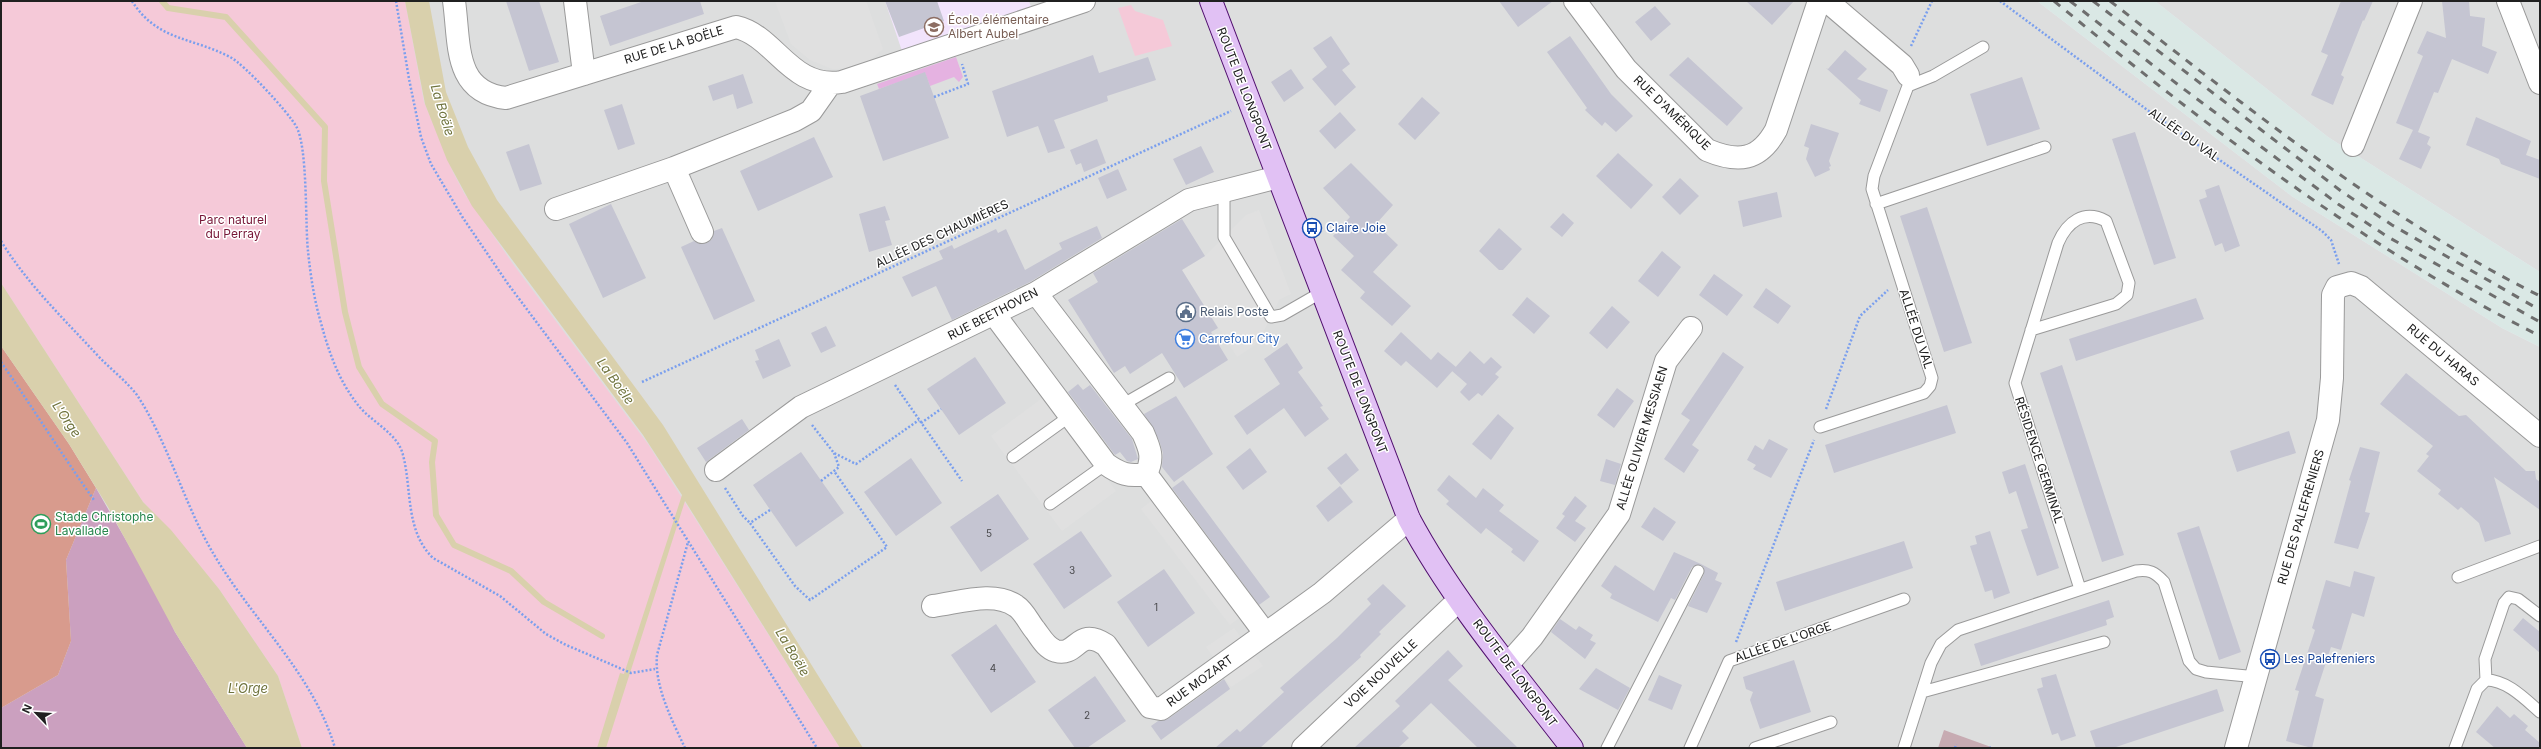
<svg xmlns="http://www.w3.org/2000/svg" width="2541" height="749" viewBox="0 0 2541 749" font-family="Inter,sans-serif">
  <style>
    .residential { fill: #dddede }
    .industrial { fill: #dae8e5 }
    .education { fill: #f2e4fc }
    .grass { fill: #e5b2e1 }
    .forest { fill: #cba0bf }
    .cemetery { fill: #c7abb2 }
    .park { fill: #f5c9d8 }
    .pitch { fill: #d89b8d }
    .parking { fill: #e0e0e0 }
    .water { fill: #d9d0ac }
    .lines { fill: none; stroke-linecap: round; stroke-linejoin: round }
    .stream { stroke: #d9d0ac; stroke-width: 6 }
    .building { fill: #c5c5d2 }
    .service-casing { stroke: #9a9a9a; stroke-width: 13 }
    .minor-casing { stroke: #9a9a9a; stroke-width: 24 }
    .secondary-casing { stroke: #510f6f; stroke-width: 24 }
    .path { stroke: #7a9fee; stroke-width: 2.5; stroke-dasharray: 2 2; stroke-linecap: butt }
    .service { stroke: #fff; stroke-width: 11 }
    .minor { stroke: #fff; stroke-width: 22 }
    .secondary { stroke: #e1c1f4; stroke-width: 22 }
    .rail { stroke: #6e6e6e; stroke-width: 3; stroke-dasharray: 8 8; stroke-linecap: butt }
    .labels { text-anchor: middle; stroke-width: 3; stroke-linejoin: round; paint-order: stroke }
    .number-label { font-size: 10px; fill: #49494c }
    .education-label { font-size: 12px; fill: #785e54; stroke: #fff; text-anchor: start }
    .street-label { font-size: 12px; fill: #202020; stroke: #fff }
    .park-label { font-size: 12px; fill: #771637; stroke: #fff }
    .transit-label { font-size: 12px; fill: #164399; stroke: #fff; text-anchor: start }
    .service-label { font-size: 12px; fill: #4e5e75; stroke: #fff; text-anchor: start }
    .shop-label { font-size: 12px; fill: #366cbe; stroke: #fff; text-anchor: start }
    .leisure-label { font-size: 12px; fill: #27864d; stroke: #fff; text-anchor: start }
    .water-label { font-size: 13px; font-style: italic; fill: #6f733d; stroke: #fff }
  </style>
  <rect width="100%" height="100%" fill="#e9e7f0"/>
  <path class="residential" d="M1,1h2036l256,196 209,131 38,19v401h-2539z
    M2155,1h385v271l-212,-135z"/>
  <path class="industrial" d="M2037,1h118l173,136 212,135v75l-38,-19 -209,-131z"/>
  <path class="education" d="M885,1h144l2,6 -129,44z"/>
  <path class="grass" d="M956,57l7,20 -4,5 -5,-5 -24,9 -5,-13 -46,16 -2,-5z"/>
  <path class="forest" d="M96,488l62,108 17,36 72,116h-246v-40l57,-33 13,-34 -5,-81z"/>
  <path class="cemetery" d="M1944,730l47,17 2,1h-55z"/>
  <path class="park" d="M1,1h404l19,101 29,70 11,21 49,71 135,180 192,304h-538l-24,-72 -59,-87 -48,-58 -28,-29 -142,-219z
    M1131,5l4,6 28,9 9,26 -37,10 -17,-48z"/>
  <path class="pitch" d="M1,346l68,98 27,44 -30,72 5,81 -13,34 -57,33z"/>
  <path class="parking" d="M775,1h91l17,48 -14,12 -21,7 -16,1 -22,-9 -19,-16z
    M1259,210l32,84 -12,6 -21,43 -21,14 -55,-87 23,-14 41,-41z
    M1045,396l71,95 -54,40 -71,-95z
    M1155,498l88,117 -13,10 -89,-116z
    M1234,628l8,11 -28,19 -8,-11z
    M1253,653l10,13 -32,21 -9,-12z"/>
  <path class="water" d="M405,1h24l17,91 22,55 29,53 166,225 200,323h-23l-155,-247 -79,247h-9l23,-75 4,1 58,-179 -39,-60 -171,-229 -25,-46 -22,-56z
    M1,283l142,219 28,28 48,59 59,87 24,72h-55l-72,-116 -67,-125 -39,-63 -68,-98z"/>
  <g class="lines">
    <path class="stream" d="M162,1l6,7 58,9 99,110 -1,54 21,131 14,55 23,37 53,37 -3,21 4,53 18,30 57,26 33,31 58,34"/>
  </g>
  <path class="building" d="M506,1h33l20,61 -30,9z
    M644,1h56l4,13 -94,32 -10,-30z
    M885,1h52l7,20 -45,16z
    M1499,1h54l-35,26z
    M1746,1h48l-22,24z
    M2341,1h32l-9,20 -1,-1 -22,55 3,2 -11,28 -22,-10 17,-40 -7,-3z
    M2442,1h27l1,15 15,2 -3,28 15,6 -9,22 -36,-15 -14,34 -4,-1 -16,40 -22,-9 27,-67 -6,-3 10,-22 19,7z
    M1655,6l16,18 -20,17 -16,-19z
    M1331,36l19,28 -8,6 14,17 -21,19 -23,-27 15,-12 -14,-19z
    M1570,36l41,58 22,22 -17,16 -11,-10 -3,4 -17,-16 2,-2 -40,-56z
    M1845,50l22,19 -10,10 31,11 -8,22 -21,-8 2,-4 -35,-32 2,1z
    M1093,55l6,18 49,-16 8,23 -49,16 1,5 -54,19 11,28 -17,5 -10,-27 -31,11 -15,-46z
    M1688,57l55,51 -16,18 -58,-51z
    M1291,69l13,19 -20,14 -13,-20z
    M925,72l24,66 -66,23 -23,-65z
    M743,74l10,29 -16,6 -4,-15 -20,7 -5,-15z
    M2022,77l18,52 -53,17 -17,-52z
    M1422,97l18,16 -25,27 -17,-16z
    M622,104l13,40 -17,6 -14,-40z
    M1340,112l16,18 -21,19 -16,-18z
    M2476,117l55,24 -5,14 14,5v19l-39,-15 -2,-5 -33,-14z
    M1811,124l28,9 -10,28 2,5 -2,1 1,3 -15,7 -9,-18 3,-11 -5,-2z
    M2413,130l17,7 -3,7 4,3 -10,22 -22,-10z
    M2135,132l41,126 -22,7 -42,-126z
    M814,137l19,40 -75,34 -18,-40z
    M1097,139l9,24 -22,9 -3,-9 -5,2 -6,-15z
    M529,144l13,40 -22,7 -14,-39z
    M1201,146l13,26 -28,13 -13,-26z
    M1618,153l35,32 -22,24 -35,-33z
    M1351,163l42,42 -17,19 22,21 -25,27 38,34 -19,20 -32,-28 5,-6 -24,-22 13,-14 -21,-20 17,-19 -27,-29z
    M1118,169l9,21 -20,9 -9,-21z
    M1680,178l19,18 -19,19 -18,-18z
    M2219,185l21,61 -15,6 -3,-9 -7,3 -16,-46 8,-3 -2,-7z
    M1777,192l5,25 -39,10 -5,-26z
    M611,204l35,74 -43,20 -34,-74z
    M885,206l5,14 -5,1 7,24 -23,7 -10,-38z
    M1927,207l45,136 -28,9 -44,-136z
    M1563,213l11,10 -12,14 -12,-10z
    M1182,219l23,37 -23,14 36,58 -7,4 17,28 -44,28 -22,-35 -32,21 -5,-8 -11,7 -46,-73 30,-18 -5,-9z
    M1097,226l5,12 -72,44 -78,38 -16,-34 -24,11 -10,-20 41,-18 -4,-8 13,-6 2,4 42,-20 2,4 8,-4 19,41 37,-21 -3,-6z
    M722,228l33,73 -41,19 -33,-73 13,-6 6,3 7,-1 5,-4 2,-8z
    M1499,228l23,21 -19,21h-4l-20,-19z
    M1662,251l19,16 -23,30 -20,-16z
    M1714,274l29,21 -16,21 -28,-21z
    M1766,288l25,18 -13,18 -25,-17z
    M1527,297l23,19 -16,18 -22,-19z
    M2196,298l8,21 -128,42 -7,-22z
    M1612,306l18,16 -23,27 -18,-16z
    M826,326l10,20 -15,7 -10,-20z
    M1401,332l30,28 7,-8 18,15 -19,21 -31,-27 -5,5 -17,-15z
    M779,339l12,27 -28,13 -8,-18 4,-1 -4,-10z
    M1287,343l16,25 -5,4 25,34 -3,1 9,12 -24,18 -21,-29 -37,27 -13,-19 46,-32 -16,-25z
    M1470,351l14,13 7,-7 11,10 -7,7 4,3 -17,19 -4,-3 -9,8 -9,-9 7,-8 -15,-13z
    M1723,352l21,15 -52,78 7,5 -15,23 -20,-14 26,-39 -9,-6z
    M975,357l31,46 -47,32 -32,-46z
    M2062,365l62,190 -22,7 -62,-189z
    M2406,373l53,43 7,-1 60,56h9l1,8 4,3v28l-46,-33 17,57 -26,8 -6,-19 -18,-16 -3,3 -11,-9 -9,-7 3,-4 -24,-19 12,-15 -3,-2 7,-8 -53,-42z
    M1078,384l5,6 7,-5 42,54 6,20 -7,3 -4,-1 -7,-9 -5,3 -47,-63z
    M1617,388l17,13 -20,27 -17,-13z
    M1176,396l37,58 -39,28 -12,-15 1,-14 -4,-13 -15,-26z
    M1947,405l9,28 -122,40 -9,-28z
    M1498,414l16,14 -23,32 -19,-16z
    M742,419l7,11 -43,32 -9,-14z
    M2289,431l7,22 -59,19 -7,-21z
    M1769,439l19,10 -17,29 -18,-9 3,-4 -9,-5 8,-15 8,5z
    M2360,447l20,5 -15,60 5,1 -12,36 -24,-6 17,-62 -2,-1z
    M1250,448l17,24 -24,18 -17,-23z
    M801,452l43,61 -48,34 -43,-62z
    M1346,453l13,17 -18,15 -14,-17z
    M911,458l31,45 -46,33 -32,-44z
    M1606,459l15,5 -6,21 -15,-4z
    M2025,464l34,104 -22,8 -16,-46 7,-2 -12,-37 -7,3 -7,-22z
    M1449,475l27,23 7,-10 21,17 -5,6 40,30 -15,21 -13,-10 2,-3 -27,-21 -5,6 -35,-30 3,-3 -12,-11z
    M1183,480l87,117 -11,8 -87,-117z
    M1340,486l13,16 -25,20 -12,-16z
    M998,494l31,45 -48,33 -31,-45z
    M1575,496l12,10 -12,15 11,7 -11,14 -19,-14 9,-12 -3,-2z
    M1654,507l22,15 -13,19 -22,-14z
    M2199,526l42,126 -22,8 -42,-127z
    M1081,531l31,45 -48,33 -31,-45z
    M1990,531l20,62 -16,6 -2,-9 -7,2 -15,-46 7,-2 -2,-8z
    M1904,541l9,27 -128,43 -9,-29z
    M1674,552l27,12 17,9 -3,7 7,3 -15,30 -19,-7 16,-32v-6l-3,-3 -9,2 -17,33 -4,-2 -13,24 -48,-24 2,-4 -11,-8 14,-21 39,26z
    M1164,569l31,44 -47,34 -31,-45z
    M2354,571l21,6 -11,40 -12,-4 -11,37 -10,-3 -16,49 9,3 -12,49 -26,-7 13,-50 -4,-1 20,-60 -3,-2 14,-48 24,7z
    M1383,584l23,22 -27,26 2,2 -21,21 1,2 -101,91h-45l22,-19 3,3 44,-40 -4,-4 57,-50 34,-34 -4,-5z
    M2109,600l5,17 -8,3 1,5 -126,41 -7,-22z
    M2523,618l17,14v21l-27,-23z
    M1560,619l16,11 3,-4 14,9 -3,5 6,3 -11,16 -34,-27z
    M996,624l40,58 -45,31 -40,-58z
    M1448,650l15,16 -15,14 70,68h-40l-47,-45 -29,28 7,7 -11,10h-44l46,-42 -5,-5z
    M1794,660l17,52 -51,17 -10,-29 3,-8 -7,-3 -3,-12z
    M1596,668l34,20 -12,22 -39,-21z
    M2056,674l20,62 -15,5 -3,-8 -6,2 -15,-46 6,-2 -2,-9z
    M1659,675l23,10 -10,25 -24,-10z
    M1095,676l31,45 -39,27h-12l-27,-38z
    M1224,679l6,10 -69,51 -10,-14 7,-5 10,-2z
    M2217,689l7,22 -111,37h-17l-6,-17z
    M2497,706l13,12 4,-4 14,12 -3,4 15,13v5h-45l-19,-16z"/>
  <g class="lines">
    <g class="service-casing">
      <path id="service" d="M1908,86l25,-10 50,-29
        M1224,190v47l47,80 11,-2 40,-23
        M1876,204l169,-57
        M2031,330l85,-26 11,-9 2,-12 -23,-62c-22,-12 -39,1 -48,22l-43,140 65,206
        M1122,405l47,-27
        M1820,427l104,-34 6,-7 2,-8 -60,-189 2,-13 34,-90v-11
        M1013,457l57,-41
        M1050,504l56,-40
        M2458,577l82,-31
        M2486,680l-1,-21 19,-56 5,-6 9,2 22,17
        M1922,692l182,-50
        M1607,748l91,-177
        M1690,748l39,-87 175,-62
        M1755,748l76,-26
        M1904,748l27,-85 10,-19 17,-14 178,-59c13,-2 19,1 28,11l25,79 7,8 10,3 51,5
        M2455,748l22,-59 9,-9c21,0 39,19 54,32"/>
    </g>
    <g class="minor-casing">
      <path id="minor" d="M454,1c6,42 -1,91 52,97l230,-71c40,9 54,63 106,55l242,-81
        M575,1l9,73
        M1575,1l51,68 81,81c31,13 52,11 69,-20l43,-129
        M1827,1l75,64 6,10
        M2508,1l32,82
        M2353,145l58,-144
        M674,168l28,64
        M556,209l118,-41 121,-48 16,-9 19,-27
        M1036,293l107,140c7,16 11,25 3,41l119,159
        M994,314l112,150c14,10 23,13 40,10
        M716,470l85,-63 235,-114 153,-93 89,-23
        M933,606c25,-3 61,-16 83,0 8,5 13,17 19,24 6,8 11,18 21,21 22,6 21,-25 50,-6l44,62 11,2 161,-116 87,-74
        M1507,665l25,-28 87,-123 47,-153 25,-33
        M1303,748l156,-148
        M2236,748l92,-328 4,-42 1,-83 4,-8 14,-4 10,4 179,149"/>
    </g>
    <g class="secondary-casing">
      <path id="secondary" d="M1211,1l198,518c44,82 106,155 163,229"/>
    </g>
    <path class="path" d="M132,1c25,40 60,36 98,56 14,7 58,55 66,69 12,20 9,98 12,125 2,20 5,41 10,61 9,34 18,65 40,93 13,17 40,28 45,50 9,34 2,76 30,103l67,38 46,38 18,10 67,29 24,-4
      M396,1l13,78 12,58 10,27 32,54 45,66 119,159 190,305
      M2000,1l146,108 176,122 9,9 8,24
      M1911,46l21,-45
      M934,97l34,-13 -6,-20
      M1,241c27,44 64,79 99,117 12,12 27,24 37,37 31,47 47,109 76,158 39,67 100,120 122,195
      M1,362c32,46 61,93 93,138
      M642,382l589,-271
      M895,385l67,96
      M1826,409l34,-93 28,-26
      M921,423l20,-14
      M812,425l22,28 22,11 63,-44
      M821,481l18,-14 -5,-14
      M725,488l18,28 7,7
      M770,510l-20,13 45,63 15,14 77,-53 -53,-76
      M1736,642l78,-202
      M685,748c-13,-28 -31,-62 -28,-93l31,-113
      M1955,748l1,-4
      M1990,748l1,-1"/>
    <use href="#service" class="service"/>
    <use href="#minor" class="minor"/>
    <use href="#secondary" class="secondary"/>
    <path class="rail" d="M2054,1c152,125 309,246 486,335
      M2070,1l111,86 157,117 50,33 152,85
      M2093,1l248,190 51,34 148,85
      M2110,1c137,106 274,217 430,295"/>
  </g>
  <defs>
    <g id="school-ring" transform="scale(1)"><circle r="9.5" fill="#fff" stroke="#8d6e63" stroke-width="1.5"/><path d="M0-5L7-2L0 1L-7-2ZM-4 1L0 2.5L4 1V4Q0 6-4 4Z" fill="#8d6e63"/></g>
    <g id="bus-ring" transform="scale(1)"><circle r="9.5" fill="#fff" stroke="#1a4fb4" stroke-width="1.5"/><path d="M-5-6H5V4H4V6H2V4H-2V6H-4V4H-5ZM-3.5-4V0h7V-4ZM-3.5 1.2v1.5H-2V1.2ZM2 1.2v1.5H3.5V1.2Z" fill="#1a4fb4"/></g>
    <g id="civic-ring" transform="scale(1)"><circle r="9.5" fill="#fff" stroke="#5c6f8a" stroke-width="1.5"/><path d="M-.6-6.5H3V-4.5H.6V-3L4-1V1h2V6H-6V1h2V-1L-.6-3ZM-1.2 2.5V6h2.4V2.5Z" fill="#5c6f8a"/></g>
    <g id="supermarket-ring" transform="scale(1)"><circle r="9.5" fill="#fff" stroke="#3f7fe0" stroke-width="1.5"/><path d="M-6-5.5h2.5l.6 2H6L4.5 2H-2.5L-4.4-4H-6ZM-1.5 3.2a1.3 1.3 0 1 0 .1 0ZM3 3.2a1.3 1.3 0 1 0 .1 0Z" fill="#3f7fe0"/></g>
    <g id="stadium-ring" transform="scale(1)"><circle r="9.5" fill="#fff" stroke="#2e9e5b" stroke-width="1.5"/><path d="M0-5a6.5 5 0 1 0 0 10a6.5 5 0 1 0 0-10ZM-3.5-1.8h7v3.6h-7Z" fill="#2e9e5b"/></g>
  </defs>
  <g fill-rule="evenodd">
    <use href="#school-ring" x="934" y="27"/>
    <use href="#bus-ring" x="1312" y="228"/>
    <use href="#civic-ring" x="1186" y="312"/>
    <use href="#supermarket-ring" x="1185" y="339"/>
    <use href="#stadium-ring" x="41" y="524"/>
    <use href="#bus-ring" x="2270" y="659"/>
  </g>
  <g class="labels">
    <g class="number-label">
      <text x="989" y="537">5</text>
      <text x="1072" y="574">3</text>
      <text x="1156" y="611">1</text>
      <text x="993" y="672">4</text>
      <text x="1087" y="719">2</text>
    </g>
    <g class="education-label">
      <text x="948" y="24">École élémentaire<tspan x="948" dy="14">Albert Aubel</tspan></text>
    </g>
    <g class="street-label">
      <text transform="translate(674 45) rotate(-17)" y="4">RUE DE LA BOËLE</text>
      <text transform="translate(1244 89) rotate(69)" y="4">ROUTE DE LONGPONT</text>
      <text transform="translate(1672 113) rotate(44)" y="4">RUE D'AMÉRIQUE</text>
      <text transform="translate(2184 135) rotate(35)" y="4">ALLÉE DU VAL</text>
      <text transform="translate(942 234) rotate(-25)" y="4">ALLÉE DES CHAUMIÈRES</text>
      <text transform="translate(993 314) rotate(-27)" y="4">RUE BEETHOVEN</text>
      <text transform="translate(1916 329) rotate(72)" y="4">ALLÉE DU VAL</text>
      <text transform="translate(2443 355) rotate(40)" y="4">RUE DU HARAS</text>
      <text transform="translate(1360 392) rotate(69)" y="4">ROUTE DE LONGPONT</text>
      <text transform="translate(1642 438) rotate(-73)" y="4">ALLÉE OLIVIER MESSIAEN</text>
      <text transform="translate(2039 460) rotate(72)" y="4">RÉSIDENCE GERMINAL</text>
      <text transform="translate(2301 517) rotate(-74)" y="4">RUE DES PALEFRENIERS</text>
      <text transform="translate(1783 642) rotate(-19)" y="4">ALLÉE DE L'ORGE</text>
      <text transform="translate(1515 673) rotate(53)" y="4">ROUTE DE LONGPONT</text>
      <text transform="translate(1381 674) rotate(-43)" y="4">VOIE NOUVELLE</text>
      <text transform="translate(1200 681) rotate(-36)" y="4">RUE MOZART</text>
    </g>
    <g class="park-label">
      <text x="233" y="224">Parc naturel<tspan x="233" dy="14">du Perray</tspan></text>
    </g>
    <g class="transit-label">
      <text x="1326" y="232">Claire Joie</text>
      <text x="2284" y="663">Les Palefreniers</text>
    </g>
    <g class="service-label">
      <text x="1200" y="316">Relais Poste</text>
    </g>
    <g class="shop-label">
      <text x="1199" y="343">Carrefour City</text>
    </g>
    <g class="leisure-label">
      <text x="55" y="521">Stade Christophe<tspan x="55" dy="14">Lavallade</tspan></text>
    </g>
    <g class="water-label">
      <text transform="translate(443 110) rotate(73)" y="5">La Boële</text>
      <text transform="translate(616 381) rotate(54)" y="5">La Boële</text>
      <text transform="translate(67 419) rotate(56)" y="5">L'Orge</text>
      <text transform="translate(793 652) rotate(59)" y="5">La Boële</text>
      <text x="248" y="693">L'Orge</text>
    </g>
  </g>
  <rect width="2541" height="749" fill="none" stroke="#202020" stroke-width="4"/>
  <g transform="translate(36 713) rotate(295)" stroke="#ffffff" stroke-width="3" paint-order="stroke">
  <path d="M0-3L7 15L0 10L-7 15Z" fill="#202020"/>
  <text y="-6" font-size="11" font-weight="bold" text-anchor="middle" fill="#202020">N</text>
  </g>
</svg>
